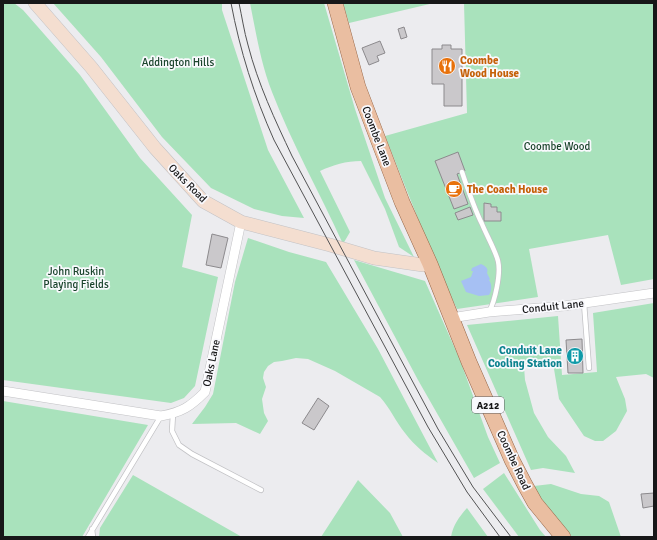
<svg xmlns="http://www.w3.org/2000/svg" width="657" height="540" viewBox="0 0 657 540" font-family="Signika,sans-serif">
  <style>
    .green { fill: #a9e2bc }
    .water { fill: #a6c0f3 }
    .building { fill: #cac8cb; stroke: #8c8a8d }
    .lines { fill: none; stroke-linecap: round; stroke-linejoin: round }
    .lane-casing { stroke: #c2c2c5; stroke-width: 6 }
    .street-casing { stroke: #c2c2c5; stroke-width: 10 }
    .secondary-casing { stroke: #c2c2c5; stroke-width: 14 }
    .primary-casing { stroke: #976748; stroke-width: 16 }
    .lane { stroke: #fff; stroke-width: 4.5 }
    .street { stroke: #fff; stroke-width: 9 }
    .secondary { stroke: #f4ded0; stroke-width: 13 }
    .primary { stroke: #eabea1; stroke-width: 15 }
    .tram { stroke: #535354; stroke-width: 1 }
    .labels { text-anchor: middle; stroke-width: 3.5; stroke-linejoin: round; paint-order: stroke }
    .shield { fill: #f9f9fd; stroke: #5b5b5d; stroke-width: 1 }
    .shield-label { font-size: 10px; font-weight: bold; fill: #171718 }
    .food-label { font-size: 11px; font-weight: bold; fill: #c56008; stroke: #f9f9fd; text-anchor: start }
    .park-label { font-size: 11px; fill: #1a442c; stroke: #f9f9fd }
    .street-label { font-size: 11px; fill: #171718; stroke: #f9f9fd }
    .culture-label { font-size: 11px; font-weight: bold; fill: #0d838f; stroke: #f9f9fd; text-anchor: end }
  </style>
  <rect width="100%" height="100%" fill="#ececef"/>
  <path class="green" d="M3,3h11l9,7 57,65 60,83 52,57 -10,52 36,10 -23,109 -11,12 -13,5 -168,-23z
    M53,3h169v7l46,140 36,68 -22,-2 -28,-7 -43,-21 -49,-51 -61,-80z
    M250,3h74l31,106 30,89 29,59 -15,-10 -14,-38 -24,-48c-15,0 -28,4 -41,10l30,61 -7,12c-23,-51 -51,-100 -71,-152 -11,-28 -16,-59 -22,-89z
    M343,3h91l-85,20z
    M464,3h190v276l-33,6 -13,-50 -79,14 9,48 -81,12 -18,-38 -54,-135 82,-23z
    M248,238l41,14 37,10 52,87 60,114c-13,-9 -23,-17 -33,-30 -9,-11 -15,-25 -25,-36l-45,-26 -27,-12 -12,-1 -14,3 -8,1 -6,4 -4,6 -1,6 3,9 -4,12 2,14 4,8 -8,13 -24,-11 -44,1 13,-17 8,-13 22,-112z
    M354,260l71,21 35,79 28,77 12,26 -26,15 -56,-98z
    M654,303v75l-8,-4 -30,3 9,22 2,12 -11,20 -13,10h-8l-11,-5 -25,-37 -6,-36 -29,4 1,13 9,33 14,24 18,19 9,17 -32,-5 -12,2 -64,-145 91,-9 4,59 35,-3 -4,-59z
    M3,401l145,24 -66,112h-79z
    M504,473l36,57 6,7h-27l-36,-48z
    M133,475l109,62h-143l1,-9z
    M358,480l32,33 13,24h-82z
    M551,484l30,10 18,2 10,6 12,35h-49l-36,-45 -2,-6z
    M467,508l21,29h-37c2,-12 8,-20 16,-29z"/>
  <path class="water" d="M481,264c4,2 8,4 6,9l3,6 -1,1c3,4 3,11 0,15l-10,1 -13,-4 -5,-11 10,-4 2,-6h-2l1,-3z"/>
  <path class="building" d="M404,27l3,10 -6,2 -3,-10z
    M380,41l5,12 -8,3 2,5 -10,4 -7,-17z
    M442,45h9v4h11v57h-18v-22h-12v-35h10z
    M458,152l7,19 -8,3 11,30 -14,5 -19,-48z
    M484,203l7,1v3h6v5h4v9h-17z
    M470,207l3,8 -15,5 -3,-7z
    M212,234l16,4 -7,30 -15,-3z
    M582,339l1,34h-15l-2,-33z
    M318,398l11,8 -15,24 -12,-7z
    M654,493v13l-11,2 -2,-14z"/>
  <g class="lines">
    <g class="lane-casing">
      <path id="lane" d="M462,172c6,18 12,36 20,52 4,10 14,28 16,37 3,13 -3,40 -9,51
        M584,303l5,65
        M173,414l-1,17 7,14 13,9 69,36
        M92,529l1,8
        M88,537l73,-121"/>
    </g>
    <g class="street-casing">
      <path id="street" d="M451,318l38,-6 75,-6 90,-13
        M3,391l158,25c21,-4 29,-9 44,-24l36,-170"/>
    </g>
    <g class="secondary-casing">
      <path id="secondary" d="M35,3l56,64 64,81 48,53 38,21 12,3 77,20 44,13 49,7 7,-1"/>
    </g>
    <g class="primary-casing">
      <path id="primary" d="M335,3l23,84 44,115 28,62 39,98 43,98 13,25 10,18 28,34"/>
    </g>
    <use href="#lane" class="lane"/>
    <use href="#street" class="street"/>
    <use href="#secondary" class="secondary"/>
    <use href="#primary" class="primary"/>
    <path class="tram" d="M231,3c9,48 23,92 43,137l154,287 39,65 33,45
      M239,3c3,14 5,28 9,42 10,39 27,75 44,111l146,273 35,58 38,50"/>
  </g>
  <defs>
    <g id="restaurant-disc" transform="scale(0.9)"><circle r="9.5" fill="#e8710a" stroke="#f9f9fd"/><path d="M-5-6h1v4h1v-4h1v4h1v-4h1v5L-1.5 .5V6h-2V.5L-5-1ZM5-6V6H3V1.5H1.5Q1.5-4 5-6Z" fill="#fff"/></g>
    <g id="cafe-disc" transform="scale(0.9)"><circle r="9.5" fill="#e8710a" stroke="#f9f9fd"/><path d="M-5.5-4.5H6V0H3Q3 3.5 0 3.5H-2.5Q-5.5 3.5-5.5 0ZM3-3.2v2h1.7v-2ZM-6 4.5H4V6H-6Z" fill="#fff"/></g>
    <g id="building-disc" transform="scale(0.9)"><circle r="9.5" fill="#0f9aa8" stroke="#f9f9fd"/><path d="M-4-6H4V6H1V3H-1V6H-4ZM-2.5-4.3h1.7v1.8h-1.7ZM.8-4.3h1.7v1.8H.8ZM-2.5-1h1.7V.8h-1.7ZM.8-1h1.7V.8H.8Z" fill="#fff"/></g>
  </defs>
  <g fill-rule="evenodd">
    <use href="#restaurant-disc" x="447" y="66"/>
    <use href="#cafe-disc" x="454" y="189"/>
    <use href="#building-disc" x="575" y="356"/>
  </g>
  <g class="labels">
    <rect class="shield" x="472" y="397" width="32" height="16" rx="3"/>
    <g class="shield-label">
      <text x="488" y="409">A212</text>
    </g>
    <g class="food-label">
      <text x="460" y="64">Coombe<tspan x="460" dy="13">Wood House</tspan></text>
      <text x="467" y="193">The Coach House</text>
    </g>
    <g class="park-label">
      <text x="178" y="66">Addington Hills</text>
      <text x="557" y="150">Coombe Wood</text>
      <text x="76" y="275">John Ruskin<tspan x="76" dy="13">Playing Fields</tspan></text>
    </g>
    <g class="street-label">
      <text transform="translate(377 136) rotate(69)" y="4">Coombe Lane</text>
      <text transform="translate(188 183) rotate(45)" y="4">Oaks Road</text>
      <text transform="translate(553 306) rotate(-6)" y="4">Conduit Lane</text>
      <text transform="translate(211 363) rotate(-78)" y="4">Oaks Lane</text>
      <text transform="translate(514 460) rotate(65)" y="4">Coombe Road</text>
    </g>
    <g class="culture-label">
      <text x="562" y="354">Conduit Lane<tspan x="562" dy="13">Cooling Station</tspan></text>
    </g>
  </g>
  <rect width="657" height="540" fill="none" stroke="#171718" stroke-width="8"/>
</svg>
